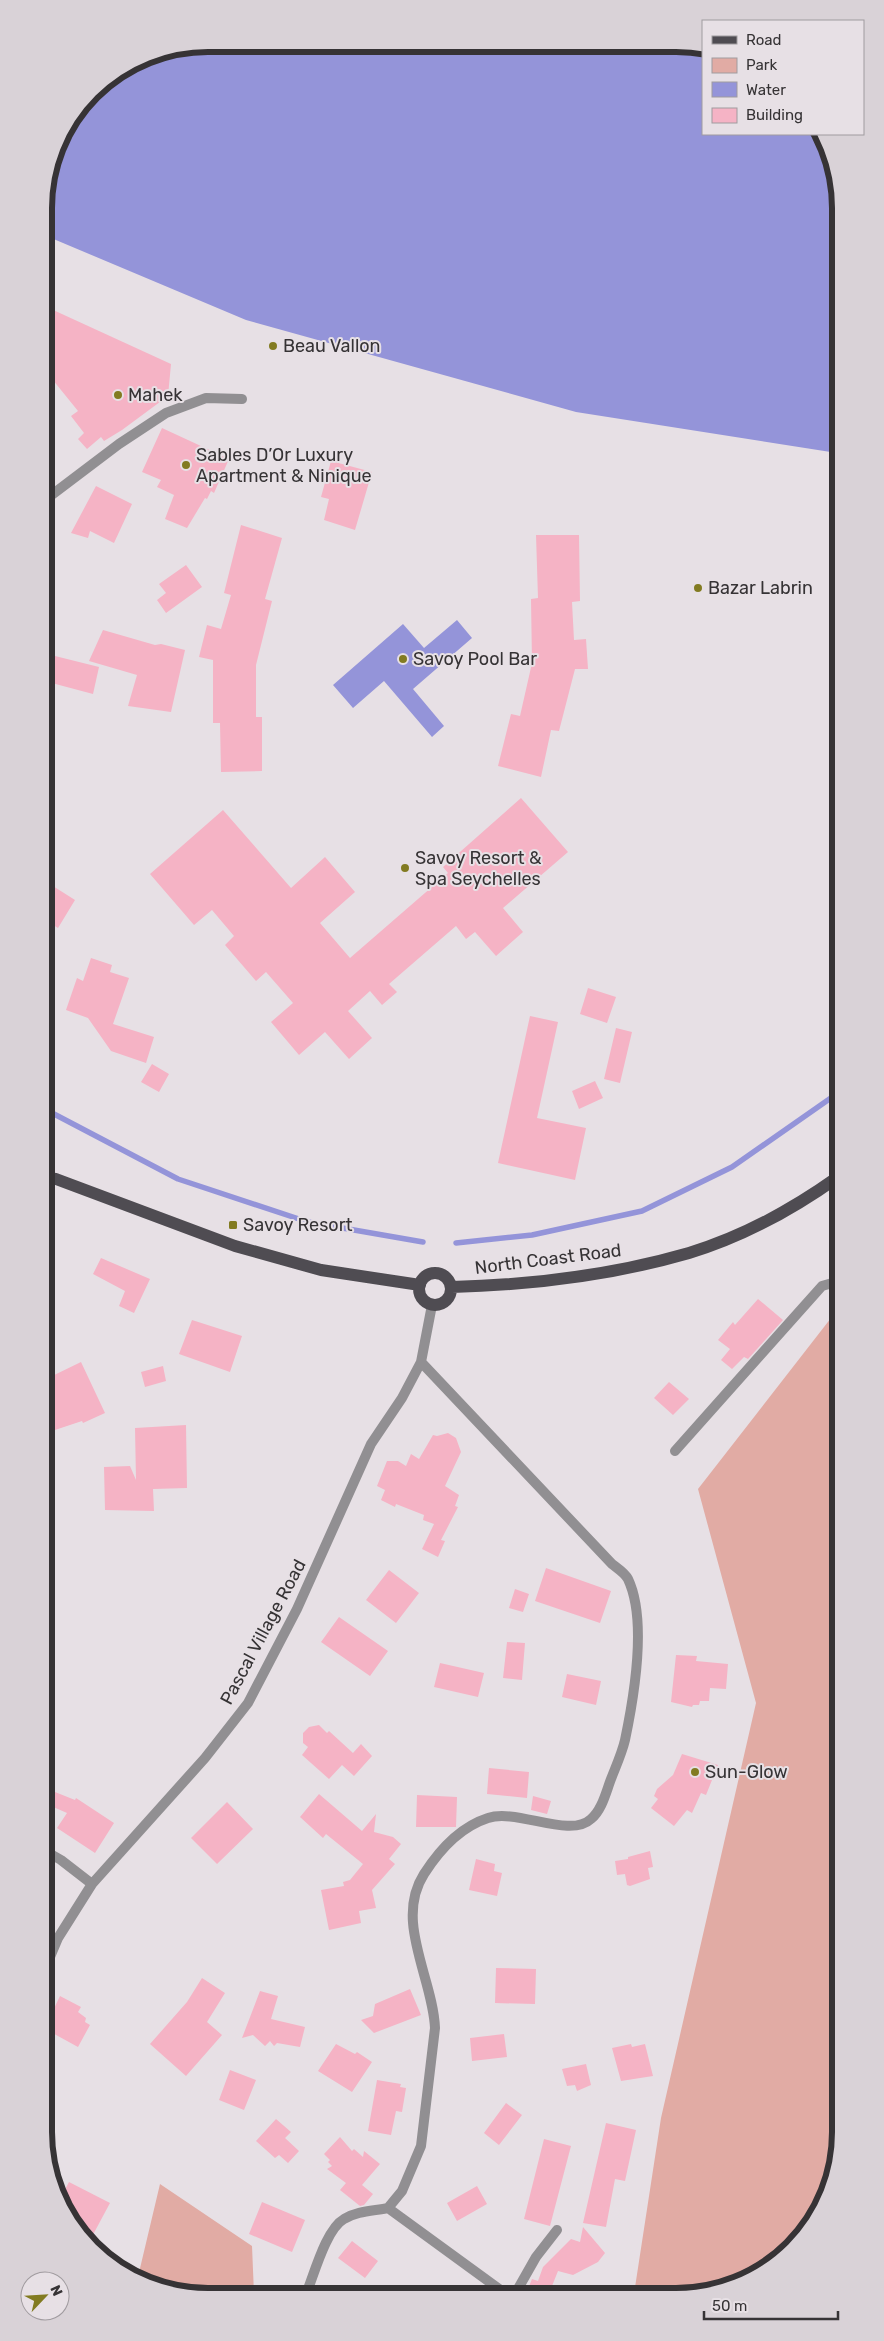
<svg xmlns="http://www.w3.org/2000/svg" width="884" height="2341" viewBox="0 0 884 2341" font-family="Rubik,sans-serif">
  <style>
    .green { fill: #e1aba4 }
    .water { fill: #9494d9 }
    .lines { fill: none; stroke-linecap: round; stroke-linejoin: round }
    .stream { stroke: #9494d9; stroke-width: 5.5 }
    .building { fill: #f5b3c5 }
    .minor { stroke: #918f92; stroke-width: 10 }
    .primary { stroke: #4f4c52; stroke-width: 12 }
    .poi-dot { fill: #827b21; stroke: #e7e0e5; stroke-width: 2 }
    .labels { text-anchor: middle; stroke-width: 4; stroke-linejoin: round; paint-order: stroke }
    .poi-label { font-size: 18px; fill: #363335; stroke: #e7e0e5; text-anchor: start }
    .street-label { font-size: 18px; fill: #363335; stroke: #e7e0e5 }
    .rim { fill: none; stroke: #363335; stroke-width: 6 }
  </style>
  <rect width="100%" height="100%" fill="#e7e0e5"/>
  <path class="green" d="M839,1315l1,828 -12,52 -28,46 -42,34 -50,19h-74l27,-176 95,-415 -58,-214 133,-171z
    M160,2184l92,62 2,48h-78l-39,-13z"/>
  <path class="water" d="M208,44l495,3v87h118l16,42v277l-261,-41 -330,-92 -202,-85v-38l17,-62 39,-50 46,-29z
    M457,620l15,18 -59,51 31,37 -12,11 -48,-56 -31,27 -20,-23 70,-61 21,24z"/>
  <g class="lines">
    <path class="stream" d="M45,1113l9,1 124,65 130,43 115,20
      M45,1124l9,-10
      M456,1243l76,-8 110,-24 90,-44 106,-74"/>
  </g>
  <path class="building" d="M51,309l120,55 -3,32 -46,34 -18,11 -3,-4 -14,12 -9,-10 6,-6 -13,-17 7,-5 -34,-42v-31z
    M162,428l67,31 -15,34 -3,-2 -4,8 -2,-1 -18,30 -22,-9 9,-24 -17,-8 4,-7 -19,-8z
    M331,461l41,11 -17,58 -31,-10 5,-21 -8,-2z
    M96,486l36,18 -18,39 -24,-12 -2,7 -17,-5z
    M241,525l41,13 -17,61 7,2 -16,64v52h6v54l-41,1 -1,-49h-7v-63l-14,-3 8,-32 14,4 10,-34 -7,-2z
    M536,535h43l1,66 -8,1 2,38 12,-1 2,30h-13l-16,62 -8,-1 -10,47 -43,-11 13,-52 9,2 12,-53 -1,-64 7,-1z
    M186,565l16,22 -36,26 -9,-13 9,-7 -7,-9z
    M103,630l52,15 6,-1 24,6 -14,62 -43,-6 9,-31 -48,-14z
    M55,656l44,11 -6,27 -45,-12z
    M521,798l47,54 -65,56 20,24 -27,24 -21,-24 -9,7 -10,-13 -67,58 8,8 -15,13 -12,-14 -22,20 24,27 -23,21 -24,-27 -26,23 -28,-33 22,-19 -27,-31 -10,9 -31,-36 9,-9 -22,-26 -18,15 -44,-51 73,-64 68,78 34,-31 30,35 -35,31 30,35 98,-85 -5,-6z
    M45,881l30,19 -17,28 -13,-8z
    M91,958l21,7 -2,7 19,6 -16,46 41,13 -8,26 -35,-12 -23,-33 -22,-8 11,-32 6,3z
    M588,988l28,9 -9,26 -27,-9z
    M530,1016l28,6 -21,96 49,10 -11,52 -77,-17z
    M616,1028l16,4 -12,51 -16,-4z
    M152,1064l17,10 -10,18 -18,-10z
    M595,1081l8,17 -24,11 -7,-18z
    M101,1258l49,21 -16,34 -15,-7 6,-15 -32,-17z
    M758,1299l25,21 -35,39 -4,-2 -12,12 -11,-9 9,-11 -12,-9 15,-18 2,3z
    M192,1320l50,16 -12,36 -51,-18z
    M81,1362l24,51 -22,10 -1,-2 -36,12v-54z
    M163,1366l3,15 -21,6 -4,-15z
    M669,1382l20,17 -16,16 -19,-17z
    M186,1425l1,63 -34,1 1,22 -49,-1 -1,-43 26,-1 6,14 -1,-52z
    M448,1433l8,5 5,14 -16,34 14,9 -4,11 3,1 -17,33 4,1 -7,16 -16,-8 12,-25 -11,-4 1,-5 -28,-11 -1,3 -14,-7 4,-10 -8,-4 10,-25h11l8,5 5,-12 8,5 14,-24 4,1z
    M546,1568l65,23 -11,32 -65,-22z
    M389,1570l30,23 -23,30 -30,-23z
    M515,1589l14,5 -6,18 -14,-4z
    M339,1617l49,34 -18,25 -49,-34z
    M507,1642l18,1 -3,37 -19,-2z
    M676,1655l21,1 -1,5 32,3 -2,25 -16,-1 -1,13h-9l-1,4h-6l-1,2 -21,-5z
    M440,1663l44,10 -6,24 -44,-10z
    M567,1674l34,7 -5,24 -34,-8z
    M319,1725l8,8 2,-2 24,22 8,-9 11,12 -18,20 -12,-11 -13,14 -27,-24 6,-8 -5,-4v-10l6,-6z
    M682,1754l36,11 -12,30 -5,-2 -9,20 -5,-3 -13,16 -23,-18 7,-9 -4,-3 3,-7 16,-14z
    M489,1768l40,4 -2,26 -40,-4z
    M55,1792l20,8 1,-2 38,25 -19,30 -38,-25 10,-15 -16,-7z
    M319,1794l43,37 14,-17 -2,18 19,5 8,7 -12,15 6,5 -23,26 4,18 -17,3 2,12 -32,7 -8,-40 23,-4 -1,-4 7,-2 13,-16 -37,-30 -3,4 -23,-21z
    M417,1795l40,2 -1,30h-40z
    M533,1796l18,5 -4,13 -16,-4z
    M227,1802l26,27 -36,35 -26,-26z
    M650,1851l3,16 -5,1 2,11 -20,7 -3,-1 -2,-11 -8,1 -2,-14 13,-2v-2z
    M476,1859l19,5 -1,7 8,2 -5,23 -28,-6z
    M496,1968l40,1 -1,35 -40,-1z
    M202,1978l23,15 -18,29 15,13 -36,41 -36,-32 37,-42z
    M410,1989l11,26 -47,18 -13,-13 12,-4 2,-12z
    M260,1991l18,5 -7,23 34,8 -5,20 -23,-4 -3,3 -4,-5 -5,5 -12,-11 -11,3z
    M60,1996l21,11 -3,5 8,6 -1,4 5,3 -12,22 -31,-17v-7z
    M504,2034l3,23 -35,4 -2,-23z
    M336,2044l19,10 2,-2 15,10 -20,30 -34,-21z
    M631,2044l1,3 13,-3 8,32 -32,5 -9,-33z
    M586,2064l5,21 -14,6 -2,-6 -8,1 -5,-17z
    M230,2070l26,10 -12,30 -25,-10z
    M377,2080l24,4 -1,3 6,1 -4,24 -6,-1 -5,24 -23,-4z
    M506,2103l16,12 -23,30 -15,-12z
    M276,2119l15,13 -6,6 14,13 -11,12 -9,-8 -4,3 -19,-17z
    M606,2123l30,7 -11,51 -10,-2 -9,48 -23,-4z
    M340,2137l12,14 2,-2 9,8 1,-6 16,13 -18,21 11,9 -9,11 -4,1 -20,-16 6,-7 -19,-14 5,-3 -4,-4 2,-2 -6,-6z
    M544,2139l27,7 -21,80 -26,-7z
    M69,2182l41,21 -22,41 -22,-29 -6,-16z
    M477,2186l10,18 -30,17 -10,-18z
    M262,2202l43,18 -13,32 -43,-18z
    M583,2227l22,26 -7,9 -25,13 -15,-4 -6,15 17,8h-43l6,-15 6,2 5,-14 28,-28 9,3z
    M352,2241l26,20 -13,17 -27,-20z"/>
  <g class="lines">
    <path class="minor" d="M45,500l74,-56 47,-31 40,-15 36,1
      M675,1451l147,-165 17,-5
      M47,1852l14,8 31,24
      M47,1964l11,-26 34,-54 113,-126 43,-55 49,-94 74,-165 31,-46 19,-36 11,-57
      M388,2208l118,86
      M306,2294c8,-19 20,-65 38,-75 13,-8 29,-8 44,-11l14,-17 19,-45 14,-118c-2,-50 -41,-107 -11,-154 16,-25 36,-47 64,-56 28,-10 82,21 103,1 11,-9 15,-27 20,-40 5,-13 11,-26 14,-39 9,-43 22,-121 3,-161 -3,-6 -11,-11 -16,-15l-191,-202
      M515,2294l21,-37 21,-27"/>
    <path class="primary" d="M46,1178l10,1 179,67 86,24 99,15
      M419 1289a16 16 0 1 1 32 0a16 16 0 1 1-32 0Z
      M452,1287c79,-2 161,-12 237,-34 53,-16 104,-44 149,-76"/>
  </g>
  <g class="poi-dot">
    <circle cx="273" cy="346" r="5"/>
    <circle cx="118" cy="395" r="5"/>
    <circle cx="186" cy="465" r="5"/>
    <circle cx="698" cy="588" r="5"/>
    <circle cx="403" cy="659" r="5"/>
    <circle cx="405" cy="868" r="5"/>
    <rect x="228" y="1220" width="10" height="10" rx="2.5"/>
    <circle cx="695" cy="1772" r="5"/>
  </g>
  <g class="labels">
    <g class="poi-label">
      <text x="283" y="352">Beau Vallon</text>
      <text x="128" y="401">Mahek</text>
      <text x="196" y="461">Sables D’Or Luxury<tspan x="196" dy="21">Apartment &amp; Ninique</tspan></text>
      <text x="708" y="594">Bazar Labrin</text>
      <text x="413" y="665">Savoy Pool Bar</text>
      <text x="415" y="864">Savoy Resort &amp;<tspan x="415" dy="21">Spa Seychelles</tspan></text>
      <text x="243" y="1231">Savoy Resort</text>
      <text x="705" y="1778">Sun-Glow</text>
    </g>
    <g class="street-label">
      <text transform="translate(548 1259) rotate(-7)" y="6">North Coast Road</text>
      <text transform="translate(263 1632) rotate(-62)" y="6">Pascal Village Road</text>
    </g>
  </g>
  <path d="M0 0H884V2341H0ZM208 52H676A156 156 0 0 1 832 208V2132A156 156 0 0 1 676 2288H208A156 156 0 0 1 52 2132V208A156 156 0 0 1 208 52Z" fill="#d9d2d7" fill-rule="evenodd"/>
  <path class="rim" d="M208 52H676A156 156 0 0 1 832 208V2132A156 156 0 0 1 676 2288H208A156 156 0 0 1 52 2132V208A156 156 0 0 1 208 52Z"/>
  <rect x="702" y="20" width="162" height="115" fill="#e7e0e5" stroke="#a09b9f"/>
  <rect x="712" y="36" width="25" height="8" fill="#4f4c52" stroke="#a09b9f"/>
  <text x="746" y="45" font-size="15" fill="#363335">Road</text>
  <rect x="712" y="58" width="25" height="15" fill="#e1aba4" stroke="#a09b9f"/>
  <text x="746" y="70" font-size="15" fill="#363335">Park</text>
  <rect x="712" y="82" width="25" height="15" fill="#9494d9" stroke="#a09b9f"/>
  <text x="746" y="95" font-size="15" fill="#363335">Water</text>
  <rect x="712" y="108" width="25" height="15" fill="#f5b3c5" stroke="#a09b9f"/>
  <text x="746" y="120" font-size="15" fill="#363335">Building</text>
  <g transform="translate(45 2296) rotate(65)"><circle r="24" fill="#e7e0e5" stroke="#a09b9f"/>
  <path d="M0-4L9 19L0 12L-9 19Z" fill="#827b21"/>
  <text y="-8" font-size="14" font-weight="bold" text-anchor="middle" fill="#363335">N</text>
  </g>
  <path d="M704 2311v8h134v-8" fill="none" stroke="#363335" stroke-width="2.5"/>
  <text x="712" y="2311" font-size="15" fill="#363335" stroke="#e7e0e5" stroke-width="4" paint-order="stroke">50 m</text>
</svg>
